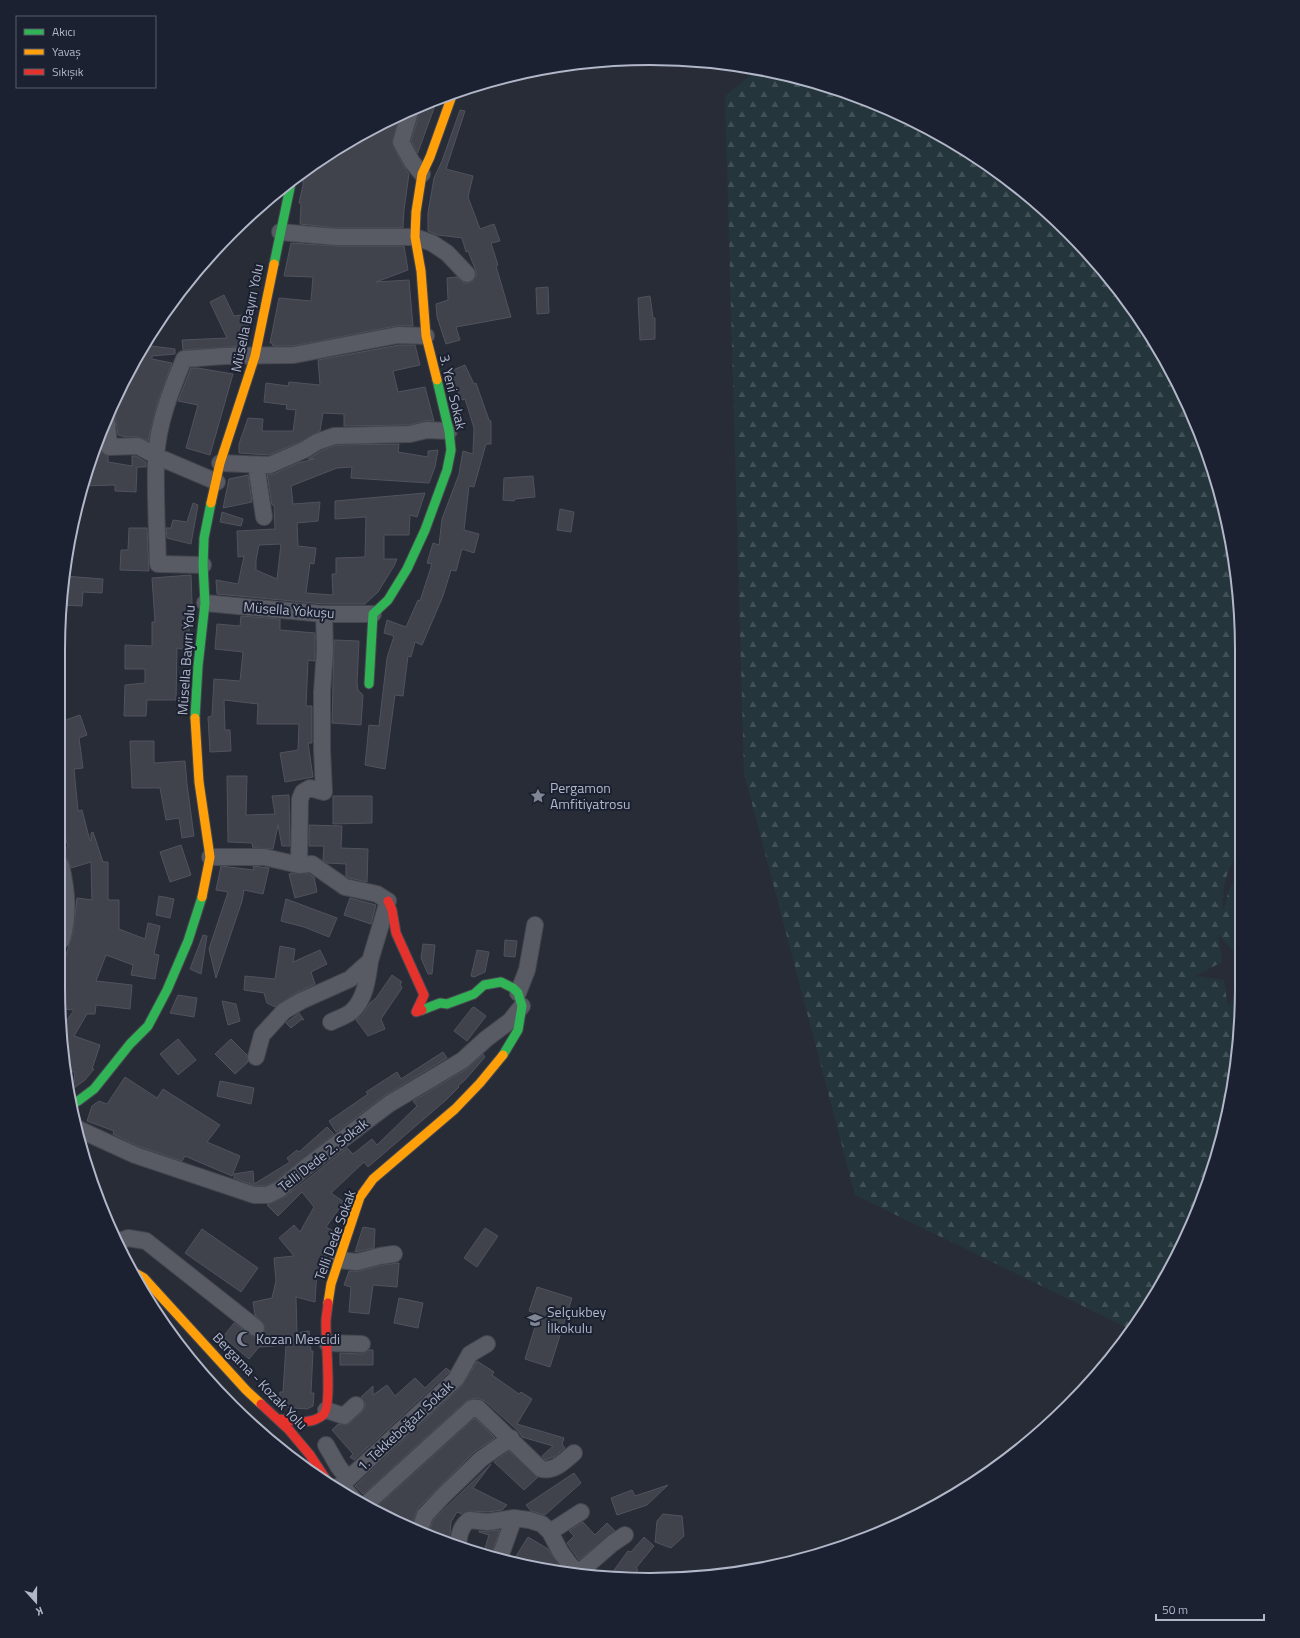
<svg xmlns="http://www.w3.org/2000/svg" width="1300" height="1638" viewBox="0 0 1300 1638" font-family="'Titillium Web',sans-serif">
  <style>
    .forest { fill: url(#forest-firs) }
    .building { fill: #40424c; stroke: #50535e; fill-rule: evenodd }
    .lines { fill: none; stroke-linecap: round; stroke-linejoin: round }
    .street-casing { stroke: #44474f; stroke-width: 18 }
    .fast-casing { stroke: #44474f; stroke-width: 11 }
    .slow-casing { stroke: #44474f; stroke-width: 11 }
    .jam-casing { stroke: #44474f; stroke-width: 11 }
    .street { stroke: #585a64; stroke-width: 16 }
    .fast { stroke: #30b455; stroke-width: 9 }
    .slow { stroke: #ff9f0a; stroke-width: 9 }
    .jam { stroke: #e5322d; stroke-width: 9 }
    .labels { text-anchor: middle; stroke-width: 4; stroke-linejoin: round; paint-order: stroke }
    .street-label { font-size: 14px; fill: #b1b6c8; stroke: #1b2131 }
    .poi-label { font-size: 14px; fill: #b1b6c8; stroke: #1b2131; text-anchor: start }
    .rim { fill: none; stroke: #b1b6c8; stroke-width: 2 }
  </style>
  <defs>
    <pattern id="forest-firs" width="22" height="20" patternUnits="userSpaceOnUse"><rect width="22" height="20" fill="#25353c"/><path d="M5 1l3.5 6h-7zM16 11l3.5 6h-7z" fill="#425057"/></pattern>
  </defs>
  <rect width="100%" height="100%" fill="#282c36"/>
  <path class="forest" d="M757,70l46,8 109,41 99,61 84,80 68,94 48,106 20,74 10,77 1,237c-15,19 -20,37 -19,61l1,1c3,-16 7,-28 18,-41v83l-5,3 -19,-21 4,28 -27,14 29,4 4,28 12,-26h2v6l-11,115 -34,111 -55,103 -10,13 -277,-135 -111,-422 -19,-677z"/>
  <path class="building" d="M437,100l-19,52v1l-7,-12 8,-26 -1,-7z
    M460,110l5,1 -19,58 27,7 -5,21 12,32 14,-5 6,17 -9,2 7,22 -2,1 15,51 -55,10 4,13 -14,4 -9,-27 -1,-13 12,-4 -1,-22 10,-1 7,6h5l4,-2 3,-5v-5l-8,-20 -2,1 -4,-14 -24,-3 -10,-4v-18l6,-35 8,-17z
    M399,117l-7,26 12,24 5,7 -5,36 -1,18h-67l-36,-4 1,-21h-2l4,-18v-5l-2,-4 45,-33h16v-9z
    M291,243l45,3h68l4,24 -32,12 33,-2 4,46h-17l-103,20h-20l-1,-3h-2l9,-45 32,3 2,-24 -29,-1z
    M548,287l1,26 -12,1 -1,-26z
    M224,295l10,21 15,-2 1,3 -6,29 -61,4 -1,-10 45,-2 -17,-36z
    M650,296l3,22h2v21l-15,1 -2,-42z
    M144,345l31,4v5l-23,2v3l20,4 -15,41 -9,37 -10,-4h-12l-8,-2 -2,-14 -1,-5 -5,-3 27,-59z
    M399,345h16l5,20 -27,6 5,21 27,-5 9,34h-9l-16,4 -65,1v-12l-21,-1 -3,18 -20,11 -31,13 -30,-2v-9l9,-26 15,1 -1,12h31l3,-21 -10,-1 1,-4 -23,-3 2,-19 22,3 1,-4 31,3 -2,-25z
    M465,365l9,19 2,-1 13,37 2,1v23h-5l-12,43 -5,-1 -5,44 15,4 -5,19 -12,-4 -6,22 -5,-1 -8,26 -21,49 -7,-3 -4,15 -3,-1 -5,40 -8,-1 -10,74 -20,-4 4,-40 10,1 8,-68 7,-22 -10,-3 3,-13 19,7 12,-27 2,1 12,-37 -5,-1 6,-20 6,2 3,-26 17,-45 4,-23 10,3 1,-26 -9,-29 -3,1 -6,-13 -3,1 -5,-16z
    M191,368h7l35,6 -23,81 -24,-7 12,-43 -20,-4z
    M399,444l-1,8 30,5v-6l10,-1 -3,17 -6,16 -78,-5 1,-11 -15,1 -46,18 2,18 27,-2 -2,19 -21,2 1,23 18,2 -2,16 -4,-1 -4,30 27,2 -1,-21h4v-16l29,-1 1,-40 -31,2v-18l90,-8 -8,24 -7,-2 -1,20h-25v24h13l-3,7 -16,26 -13,12h-41l-107,-10 -1,-14 22,4 6,-28 -6,1 -1,-26 38,-2 -1,-24h-2l-5,-31h7l24,-11 16,-4h-6l13,-8 15,-6zM281,544l-4,35 -21,-9v-10l3,-15z
    M93,452h8l7,4v6l24,4v-10h4l10,6v5h-9l-1,25 -21,-1v-6l-33,1z
    M248,475l4,27 -29,6 6,-29z
    M533,476l2,21 -20,2 -1,2 -11,-1 1,-22z
    M193,503l5,2 -7,39 -24,-6 -1,-10h5l2,-8 14,2z
    M560,509l14,3 -3,20 -14,-2z
    M222,512l21,7 -2,7 -21,-4z
    M129,528h18l2,43 -29,-1 1,-20h7z
    M191,575l1,28 -5,47 -10,-2 -1,52h-29l-1,16h-22l1,-31 20,-2v-14h-20v-24l27,1v-24h3l-3,-44z
    M64,576l39,3 -1,14 -19,-1 -1,14 -22,-1z
    M241,616l39,3v11l35,3v28l-7,-1 -2,46h6v37h-4l5,34 -28,5 -5,-29 18,-3 1,-26h-42l1,-20 -34,-4 1,30h5l1,21 -21,1 -2,-35 4,-1 2,-37 26,2 3,-29 -28,-3 2,-25 23,2z
    M334,640l25,1 -2,42 1,7 5,5 -2,30 -29,-2z
    M80,715l7,20 -8,3 4,30 -9,1 4,42 4,-1 8,31 1,-1v-7l2,-1 10,30h5v38h11v29l26,10 3,-16 12,3 -6,28 5,1 -4,24 -24,-4 2,-10 -27,-10 -10,26 36,4 -2,24 -34,-4 -1,9h-8l-13,22 26,9 -8,24h2l-9,11 -15,11 3,-3 2,-16 -11,-1 -1,-45 11,-16 -11,-1 -1,-42 11,-34 4,-35 15,2 -1,-38 -20,6 -3,-9 -3,-2 -1,-8 4,-2 -7,-27 -1,-98z
    M130,741h24v22l31,-2 2,23 7,52 -12,2 -3,-20 -13,2 -6,-32h-28z
    M227,776h20l-1,39 29,-1 -3,-18 17,-1 1,51h-8l-4,-21 -5,24 -20,-1 -1,-5 -24,-1z
    M333,796h39v27l-39,1z
    M309,825l33,1 -1,22 27,1 -1,33 -18,-4 -3,-2v-12l-19,-1 -4,-3 1,-14h-15z
    M181,845l10,30 -21,7 -10,-30z
    M221,866l33,4 -1,-4 16,2 -6,26 -19,-4 -2,11 -26,77 -7,-29 19,-57 -12,-2z
    M293,873l16,1 5,3 3,15 -22,6 -6,-24z
    M159,896l15,3 -4,19 -14,-3z
    M350,898l26,7 -5,19 -27,-9z
    M286,899l51,19 -8,19 -25,-10 -23,-6z
    M203,935l4,1 -6,38 -11,-5z
    M505,940l12,1 -2,16 -11,-1z
    M423,944l12,1 -3,29h-4l-7,-16z
    M280,946l15,3 -2,13 27,-12 7,14 -16,8 4,12 -21,10 -19,13 -8,-4 -3,-10 -20,-3 1,-14 30,3z
    M477,950l12,2 -4,20 -11,5 -3,-1z
    M392,975l10,7 -2,2 2,4 -21,31 4,10 -17,7 -12,-16 8,-7 6,-10 6,-5z
    M178,995l19,3 -3,19 -24,-4z
    M222,1001l14,3 4,17 -12,4z
    M474,1007l12,9 -19,25 -13,-10 18,-23z
    M299,1013l5,7 -2,-1 -11,9 -5,-5z
    M178,1039l18,21 -18,15 -18,-21z
    M231,1039l16,16 1,7 -13,12 -20,-20z
    M443,1052l4,6 -63,38 -48,36 -7,-11 39,-27 -2,-2 31,-20 4,7z
    M483,1054l2,3 -20,23 -7,6 1,1 -13,13 -78,67 -4,-5 -33,31 13,9 -18,25 9,5 -13,38h-5l-2,32 -19,-5 1,36 12,-2 2,20h2l-2,42h3l-1,13 -6,3 -25,-2 -3,-3 1,-12h3l3,-47 -27,2 -10,12 -26,-22 11,-14 20,14h5l5,-3 1,-9 -10,-10 -2,-13 19,-4 4,-17 -2,-23 20,-2 -15,-18 15,-13 6,7 14,-25 -12,-15 -24,24 -11,-11 19,-9 61,-48 6,6 19,-15 5,6 40,-39 -4,-5 55,-33z
    M125,1077l32,21 6,-9 57,36 -13,17 33,14 -8,20 -47,-20 -3,5 -44,-15 -25,-12 1,-3 -27,-10 5,-15 7,-5 8,3z
    M220,1081l34,7 -3,16 -34,-8z
    M327,1127l7,7 -59,47 -9,5h-10l-22,-8v-4l19,-3 1,13 36,-22 -3,-4 10,-8 2,2z
    M363,1227l12,2 -1,19 -19,4z
    M485,1228l13,8 -21,31 -13,-9z
    M202,1229l56,39 -17,24 -56,-39z
    M399,1263l-2,24 -24,-2 -4,29 -20,-2 2,-25 -7,-2 5,-14h10l23,-6z
    M537,1287l35,11 -22,69 -25,-8 14,-45 -10,-3z
    M399,1298l24,5 -5,25 -24,-5z
    M369,1350h4v15h-33v-12l22,1z
    M477,1361l17,11 -2,3 27,19 2,-2 11,7 -15,25 47,14 -2,6 3,4 -11,9 -9,3 -3,-4 11,-10 -31,-9 -3,-5 -34,-31 -7,-3 -7,1 -5,2 -103,93 -8,-8 107,-100z
    M446,1368l4,3 -2,2 -94,87 -4,-3 3,-3 -21,-24 6,-6 8,1 4,-2 12,-11 3,-4v-5l-4,-6 12,-11v9l14,-10 8,11 20,-18 10,10z
    M475,1418l20,20 -21,14 -56,56 -8,21 -24,-13 -9,-9z
    M509,1451l29,26 -14,13 -30,-28z
    M491,1464l-18,24 34,17 -5,5 -14,2 -18,-1 -8,3 -5,-2 -6,10 -2,22 -21,-8 5,-16z
    M574,1473l7,10 -36,32 -14,-4 -5,-6z
    M668,1485l-21,20 -30,10 -6,-17 21,-8 3,6z
    M663,1514l19,2 2,20 -13,12 -16,-6 2,-21z
    M583,1522l12,13 12,-12 8,8 -36,29 -12,-17 7,-7 -5,-5z
    M500,1530l-10,28 -7,-3 6,-20 -10,-3v-1h10z
    M528,1537l20,12 12,17 -3,6 -29,-6 -13,-8z
    M644,1537l10,9 -18,22 2,2 -6,9 -23,-2 19,-26 3,1z"/>
  <g class="lines">
    <g class="street-casing">
      <path id="street" d="M410,112l-9,30 11,20 10,12
        M280,232l56,5h79l17,6 15,10 20,21
        M107,422l2,25 29,-1 18,10 61,26
        M220,463l50,2 34,-15 13,-8 17,-6 76,-2 17,-4 22,1
        M256,465l8,52
        M203,565l-45,-1c-1,-36 -3,-72 -2,-107 2,-34 15,-67 28,-98l41,-3 69,-1 104,-20 28,1
        M205,603l119,11h49
        M210,857h54l35,8 1,-66 3,-7 7,-4 14,4 -2,-43v-57l3,-42 -1,-36
        M61,865c6,27 8,49 1,75
        M518,993l9,-23 8,-45
        M331,1022c6,-3 15,-6 20,-10 14,-11 17,-35 19,-51
        M256,1057l6,-22 22,-24 17,-10 49,-22 20,-18 18,-60 -11,-7 -32,-7 -33,-23 -13,1
        M76,1128l59,27 119,40h14l12,-6 26,-22 83,-63 74,-44 23,-21 24,-18 12,-15
        M117,1242l11,-4 18,3 110,87
        M338,1260l19,2 23,-6 14,-2
        M327,1343l35,1
        M326,1410l18,6 12,-11
        M326,1445l12,21 10,13
        M341,1485l14,16
        M335,1488l6,-3 7,-6 108,-100 14,-25 17,-10
        M364,1506l108,-98h6l63,61c14,3 23,-8 33,-16
        M550,1532l31,-20
        M419,1533l6,-18 19,-20 37,-36 30,-21
        M458,1547c1,-12 2,-20 11,-27l19,2 26,-4 15,2 13,4 8,8 10,19 11,15 -5,8
        M499,1560l15,-42
        M571,1566l5,4 7,-1 30,-26 12,-8"/>
    </g>
    <g class="fast-casing">
      <path id="fast" d="M274,264l17,-81
        M369,684l4,-70 15,-14 19,-31 18,-39 22,-60 4,-20 -2,-19 -12,-51
        M195,718l3,-52 7,-63 -2,-38 1,-27 7,-35
        M422,1010l18,-7 7,1 27,-10 10,-9 17,-3 12,6 5,5 4,13 -4,24 -15,25
        M71,1104l7,-3 16,-12 36,-45 18,-18 19,-36 21,-49 14,-44"/>
    </g>
    <g class="slow-casing">
      <path id="slow" d="M437,380l-11,-44 -5,-65 -6,-34 1,-25 6,-38 8,-17 23,-64
        M211,503l9,-40 35,-107 19,-92
        M195,718l4,64 11,75 -8,40
        M130,1270l14,8 102,112 15,14
        M328,1303l3,-19 29,-87 13,-18 82,-70 25,-26 23,-28"/>
    </g>
    <g class="jam-casing">
      <path id="jam" d="M388,901l4,9 4,23 28,62 -8,17 6,-2
        M261,1404l28,26 21,25 19,29
        M278,1419c15,1 32,7 45,-4 10,-8 2,-78 3,-94 0,-6 2,-12 2,-18"/>
    </g>
    <use href="#street" class="street"/>
    <use href="#fast" class="fast"/>
    <use href="#slow" class="slow"/>
    <use href="#jam" class="jam"/>
  </g>
  <defs>
    <g id="sight-bare" transform="scale(1.2)"><path d="M0-6L1.8-2.2L6-1.7L2.9 1.2L3.7 5.4L0 3.3L-3.7 5.4L-2.9 1.2L-6-1.7L-1.8-2.2Z" fill="#818695" stroke="#1b2131" stroke-width="2.5" paint-order="stroke"/></g>
    <g id="school-bare" transform="scale(1.2)"><path d="M0-5L7-2L0 1L-7-2ZM-4 1L0 2.5L4 1V4Q0 6-4 4Z" fill="#818695" stroke="#1b2131" stroke-width="2.5" paint-order="stroke"/></g>
    <g id="mosque-bare" transform="scale(1.2)"><path d="M3.5-4.9A6 6 0 1 0 3.5 4.9A5 5 0 1 1 3.5-4.9Z" fill="#818695" stroke="#1b2131" stroke-width="2.5" paint-order="stroke"/></g>
  </defs>
  <g fill-rule="evenodd">
    <use href="#sight-bare" x="538" y="796"/>
    <use href="#school-bare" x="535" y="1320"/>
    <use href="#mosque-bare" x="244" y="1339"/>
  </g>
  <g class="labels">
    <g class="street-label">
      <text transform="translate(247 318) rotate(-78)" y="5">Müsella Bayırı Yolu</text>
      <text transform="translate(453 392) rotate(77)" y="5">3. Yeni Sokak</text>
      <text transform="translate(289 610) rotate(4)" y="5">Müsella Yokuşu</text>
      <text transform="translate(186 660) rotate(-86)" y="5">Müsella Bayırı Yolu</text>
      <text transform="translate(323 1155) rotate(-38)" y="5">Telli Dede 2. Sokak</text>
      <text transform="translate(335 1235) rotate(-70)" y="5">Telli Dede Sokak</text>
      <text transform="translate(260 1381) rotate(46)" y="5">Bergama - Kozak Yolu</text>
      <text transform="translate(405 1426) rotate(-43)" y="5">1. Tekkeboğazı Sokak</text>
    </g>
    <g class="poi-label">
      <text x="550" y="793">Pergamon<tspan x="550" dy="16">Amfitiyatrosu</tspan></text>
      <text x="547" y="1317">Selçukbey<tspan x="547" dy="16">İlkokulu</tspan></text>
      <text x="256" y="1344">Kozan Mescidi</text>
    </g>
  </g>
  <path d="M0 0H1300V1638H0ZM650 65H650A585 585 0 0 1 1235 650V988A585 585 0 0 1 650 1573H650A585 585 0 0 1 65 988V650A585 585 0 0 1 650 65Z" fill="#1b2131" fill-rule="evenodd"/>
  <path class="rim" d="M650 65H650A585 585 0 0 1 1235 650V988A585 585 0 0 1 650 1573H650A585 585 0 0 1 65 988V650A585 585 0 0 1 650 65Z"/>
  <rect x="16" y="16" width="140" height="72" fill="#1b2131" stroke="#575d6d"/>
  <rect x="24" y="29" width="20" height="6" fill="#30b455" stroke="#575d6d"/>
  <text x="52" y="36" font-size="12" fill="#b1b6c8">Akıcı</text>
  <rect x="24" y="49" width="20" height="6" fill="#ff9f0a" stroke="#575d6d"/>
  <text x="52" y="56" font-size="12" fill="#b1b6c8">Yavaş</text>
  <rect x="24" y="69" width="20" height="6" fill="#e5322d" stroke="#575d6d"/>
  <text x="52" y="76" font-size="12" fill="#b1b6c8">Sıkışık</text>
  <g transform="translate(36 1602) rotate(159)" stroke="#1b2131" stroke-width="3" paint-order="stroke">
  <path d="M0-3L7 15L0 10L-7 15Z" fill="#b1b6c8"/>
  <text y="-6" font-size="11" font-weight="bold" text-anchor="middle" fill="#b1b6c8">K</text>
  </g>
  <path d="M1156 1614v6h108v-6" fill="none" stroke="#b1b6c8" stroke-width="2"/>
  <text x="1162" y="1614" font-size="12" fill="#b1b6c8" stroke="#1b2131" stroke-width="3" paint-order="stroke">50 m</text>
</svg>
